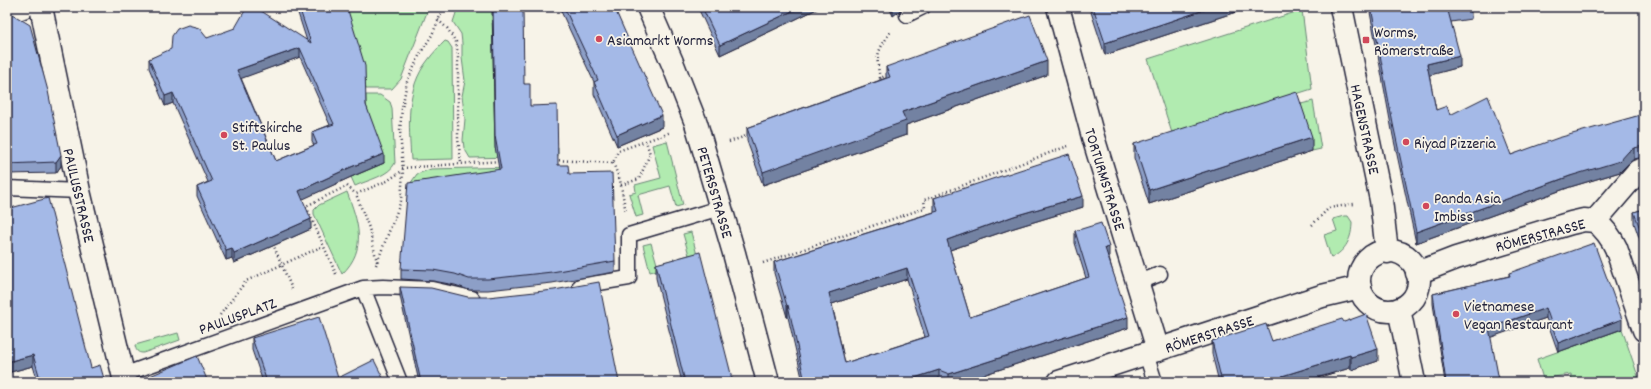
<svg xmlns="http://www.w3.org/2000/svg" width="1651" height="389" viewBox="0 0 1651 389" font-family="Dekko,sans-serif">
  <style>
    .green { fill: #b1ebb0; stroke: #6a8676 }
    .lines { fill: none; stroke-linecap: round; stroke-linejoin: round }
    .lane-casing { stroke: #22223b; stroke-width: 17 }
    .street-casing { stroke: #22223b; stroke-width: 25 }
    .secondary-casing { stroke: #22223b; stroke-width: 25 }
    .path { stroke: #22223b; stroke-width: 2.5; stroke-dasharray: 1 3; stroke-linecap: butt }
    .lane { stroke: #f7f3e8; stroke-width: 14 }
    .street { stroke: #f7f3e8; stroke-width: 22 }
    .secondary { stroke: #f7f3e8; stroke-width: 22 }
    .wall { fill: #8d9fc7; stroke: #22223b; fill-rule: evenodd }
    .shaded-wall { fill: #7382a2; stroke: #22223b }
    .building { fill: #a4b9e7; stroke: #22223b; fill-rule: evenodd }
    .poi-dot { fill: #d1495b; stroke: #f7f3e8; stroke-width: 1.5 }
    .labels { text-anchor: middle; stroke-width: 3.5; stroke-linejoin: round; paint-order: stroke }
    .poi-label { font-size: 16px; fill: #22223b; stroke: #f7f3e8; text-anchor: start }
    .street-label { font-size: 16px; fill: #22223b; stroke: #f7f3e8 }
  </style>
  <rect width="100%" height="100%" fill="#f7f3e8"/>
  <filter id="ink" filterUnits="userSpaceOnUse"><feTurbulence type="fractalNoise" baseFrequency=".025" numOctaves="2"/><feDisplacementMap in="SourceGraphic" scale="8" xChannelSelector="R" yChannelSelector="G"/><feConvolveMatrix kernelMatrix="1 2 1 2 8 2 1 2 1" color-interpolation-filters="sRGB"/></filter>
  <g filter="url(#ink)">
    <path class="green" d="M344,7h85l-28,72 -9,10h-26z
      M458,7h34l3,142 63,-1v8l-88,2 -6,-10 -1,-8 2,-21 -3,-23 3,-15 -3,-23v-15l-1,-9 -8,-12z
      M1302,10l10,79 -140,44 -24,-74z
      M445,41l3,1 4,6 1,111 -42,1c-2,-35 -6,-71 17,-100 5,-7 11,-13 17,-19z
      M366,95h14l10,7 2,6 3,55c-6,13 -27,17 -40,23l-4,-9 33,-14 -18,-48z
      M1313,101l8,48 -9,2 -15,-46z
      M667,141l16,64 -7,2 -6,-21 -32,9 5,20 -7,2 -7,-23 7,-2 -1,-7 26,-7 -9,-33z
      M558,166l-148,18 7,-10 14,-5z
      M347,192c11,29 21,57 -5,82l-28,-60v-4l5,-5z
      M1344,216h4l4,6c0,16 -6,29 -21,36l-7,-23 13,-4 -4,-12z
      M691,232l7,27 -48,13 -7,-27 8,-2 6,21 32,-9 -6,-21z
      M1622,329l18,53h-68l-1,-8 -28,5 -6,-20z
      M178,333l2,7 -37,13c-6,0 -7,-3 -8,-8z"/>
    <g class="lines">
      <g class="lane-casing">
        <path id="lane" d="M907,15l16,-8
          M7,188l72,3
          M1137,283l23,-9
          M580,286l49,-8v-43l91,-27
          M363,288l37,94
          M1146,354l9,28
          M123,375l240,-87 20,-1 49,2 40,9"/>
      </g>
      <g class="street-casing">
        <path id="street" d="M41,7l38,184 46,191
          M1058,7l35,130 65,213
          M7,13l16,-6
          M1595,221c10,8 16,16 21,27l28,82
          M1595,221l43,-50 6,-2
          M1417,273l39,-15 115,-35 13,-3 11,1
          M1059,382l263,-86 38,-9"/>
      </g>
      <g class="secondary-casing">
        <path id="secondary" d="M648,7l24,55 24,61 38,130 34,129
          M1341,7l40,193 6,52
          M1359 281a30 30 0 1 1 60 0a30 30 0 1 1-60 0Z
          M1399,309l15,73"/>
      </g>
      <path class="path" d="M679,10l7,-3
        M438,20l9,8 9,14 2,14v83l3,24
        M880,78c-5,-24 -2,-27 11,-47
        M882,83l-2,-5 8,-3
        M729,142l20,-7
        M555,160l58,3 5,-12 53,-19
        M613,163l7,17 6,33
        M402,168l98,-7
        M621,185l18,-6 11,-25 -4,-13
        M1312,225l17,-17 25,-4
        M273,244l19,45
        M377,262l-8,-34 -13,-34 31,-13 15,-10
        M763,263l162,-55 -1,-8 144,-54
        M376,265l25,-64 2,-30 -3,-41 2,-22 5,-26 13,-28 12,-19 12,-28
        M336,274l-30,-68 41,-20 9,8
        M220,315l26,-34 77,-35
        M1370,382l14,-3"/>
      <use href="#lane" class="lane"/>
      <use href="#street" class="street"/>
      <use href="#secondary" class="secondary"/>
    </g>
    <path class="wall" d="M296,7h51l19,98 18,58 -33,14 -49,22 9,30 -77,34 -2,-5 -6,2 -29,-64v-9l11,-5 -35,-79 -8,3 -16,-38v-9l58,-21 100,3zM300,57l30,68 -18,7v10l2,3 -38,16 -35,-83z
      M492,7l32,77 6,22 28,59 11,9 46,87v11l-63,11 -64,7h-19l-14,-5 -22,-4 -32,-2v-10l98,-100 -4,-22z
      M559,7h55l48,120 -45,19 -23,-52v-12z
      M699,7h122l-29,14 -72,34 -21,-45z
      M889,7h15l-11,9z
      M1090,7h161l-146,48 -15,-46z
      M1369,7h102v12l-20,3 9,45 -31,8 7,35 14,5 61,40 133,-41v43l-10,2 -5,4 -9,9 -50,15 -154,56 -23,-107z
      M7,14l54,152 -5,7 -49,1z
      M886,67l161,8 -141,50v10l-143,50 -16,-44v-13l139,-50z
      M1134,144l178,7 -163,53 -15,-46z
      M1644,172v30l-1,-17v-12z
      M934,198l149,9 -69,21 -64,22 20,67 116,-39 -11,-35v-12l34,27 19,70 -167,54h-158l-15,-65h-1l-13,-44v-11l160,-50zM907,279l18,58 -80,26 -13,-59z
      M7,209l84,159 14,14h-67l-5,-16 -26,7z
      M1644,209v43l-10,-29v-11z
      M656,264l77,118h-51l-26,-104z
      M1509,273l113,56 -64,23 -12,-34 -56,19 9,45h-54l-12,-78v-10l76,-18z
      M400,287l219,95h-200l-19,-86z
      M1344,322l34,39 -27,9 -1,-2 -47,14h-84l-7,-28v-13h60z
      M252,338l86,40 47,4h-122l-11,-32z"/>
    <path class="shaded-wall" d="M801,7h20l-29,14 -72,34v-10z
      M893,7h11l-11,9z
      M1213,7h38l-146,48v-12z
      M300,48v9l-63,23v-10z
      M1460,56v11l-33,9v-12z
      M1047,61v14l-141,50v10l-143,50v-13l139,-60z
      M173,93v10l-8,3v-10z
      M662,115v12l-45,19v-11z
      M1312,137v14l-163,53v-14z
      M1634,148v11l-5,4 -9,9 -50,15 -154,56v-11l154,-56 59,-25z
      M384,154v9l-33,14 -52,24v-10l52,-24z
      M61,155v11l-5,7v-11z
      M1083,196v11l-69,21 -67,23v-11l67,-24z
      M311,219v10l-77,34v-10z
      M1109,247v11l-4,1v-11z
      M232,248v10l-6,2v-10z
      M907,268v11l-78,26v-12z
      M788,305v12h-1v-11z
      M1546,308v10l-57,20v-10z
      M1128,317v11l-167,54h-12v-8z
      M1622,319v10l-64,23v-9z
      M1378,349v12l-27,9v-13z
      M33,355v11l-26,7v-11z
      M1350,355v13l-47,14h-21v-6z
      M939,370v12h-37z"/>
    <path class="building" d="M247,7h8l56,36 -12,-36h48l18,59 1,39 18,49 -33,13 -52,24 12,28 -77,34 -2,-5 -6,2 -29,-63 15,-6 -39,-88 -8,3 -16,-37 22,-10 1,-13 5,-7 11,-4 11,3 8,10 28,-10zM300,48l34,76 -22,8 5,12 -41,17 -39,-91z
      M493,7h30l1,77h6v22l27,-1 1,60h10l1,9 43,-1 3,88 -63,11 -64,7h-19l-14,-5 -22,-4 -32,-1 7,-86 93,-14 -6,-33z
      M564,7h50l48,108 -45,20 -23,-53 4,-2z
      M702,7h99l-81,38z
      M1093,7h120l-108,36z
      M1371,7h100v1l-23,3 12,45 -33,8 9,46 11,-4 3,9 38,-19 23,59 47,-17 86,-24v32l-10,2 -5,3 -9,10 -50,15 -154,56 -23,-108z
      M7,14h5l18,11 18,66 13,64 -5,7 -49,2z
      M1030,15l17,46 -145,51 4,9 -143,51 -16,-44 143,-51 -4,-10z
      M1297,92l15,45 -163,53 -15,-46z
      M1069,154l14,42 -69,20 -67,24 23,77 119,-40 -14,-46 26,-8 8,24 -4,1 23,69 -179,57 -10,-4 -37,12h-97l-17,-77 -1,1 -13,-44 164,-51 -4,-13zM907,268l22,68 -84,27 -16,-70z
      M1644,172v18l-1,-17z
      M48,198l43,170 9,-3 5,17h-64l-8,-27 -26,7v-153z
      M1644,209v31l-10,-28z
      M1594,243l28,76 -64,24 -12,-35 -57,20 10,52h-10v2h-43l-13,-88 77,-18 -1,-3z
      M700,252l33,130h-48l-29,-118z
      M599,282l20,100h-198l-21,-95 31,1 37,9h20l66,-7z
      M1366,314l12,35 -27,8 -1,-2 -68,21 2,6h-62l-10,-41 54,-17 6,17 70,-22 2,3z
      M319,317l19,61 36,-18 11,22h-118l-15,-44z
      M197,356l11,26h-72z"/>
  </g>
  <g class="poi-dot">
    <circle cx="599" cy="39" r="4"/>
    <rect x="1362" y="36" width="8" height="8" rx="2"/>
    <circle cx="224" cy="135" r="4"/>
    <circle cx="1406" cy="142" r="4"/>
    <circle cx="1426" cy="206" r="4"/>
    <circle cx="1456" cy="314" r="4"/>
  </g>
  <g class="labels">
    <g class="poi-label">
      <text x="1374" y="37">Worms,<tspan x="1374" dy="18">Römerstraße</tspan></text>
      <text x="607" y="45">Asiamarkt Worms</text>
      <text x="232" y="132">Stiftskirche<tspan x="232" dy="18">St. Paulus</tspan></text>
      <text x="1414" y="148">Riyad Pizzeria</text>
      <text x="1434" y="203">Panda Asia<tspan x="1434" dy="18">Imbiss</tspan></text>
      <text x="1464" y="311">Vietnamese<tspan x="1464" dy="18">Vegan Restaurant</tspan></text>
    </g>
    <g class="street-label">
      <text transform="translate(1366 129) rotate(78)" y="6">HAGENSTRASSE</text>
      <text transform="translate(1106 179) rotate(73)" y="6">TORTURMSTRASSE</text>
      <text transform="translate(716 192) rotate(74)" y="6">PETERSSTRASSE</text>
      <text transform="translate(80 195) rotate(77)" y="6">PAULUSSTRASSE</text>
      <text transform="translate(1540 234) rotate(-15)" y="6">RÖMERSTRASSE</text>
      <text transform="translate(237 315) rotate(-20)" y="6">PAULUSPLATZ</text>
      <text transform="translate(1209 333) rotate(-18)" y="6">RÖMERSTRASSE</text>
    </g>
  </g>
  <rect width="1651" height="389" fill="none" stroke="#f7f3e8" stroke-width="24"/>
  <rect x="12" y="12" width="1627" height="365" fill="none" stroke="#22223b" stroke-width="1.5" filter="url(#ink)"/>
</svg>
